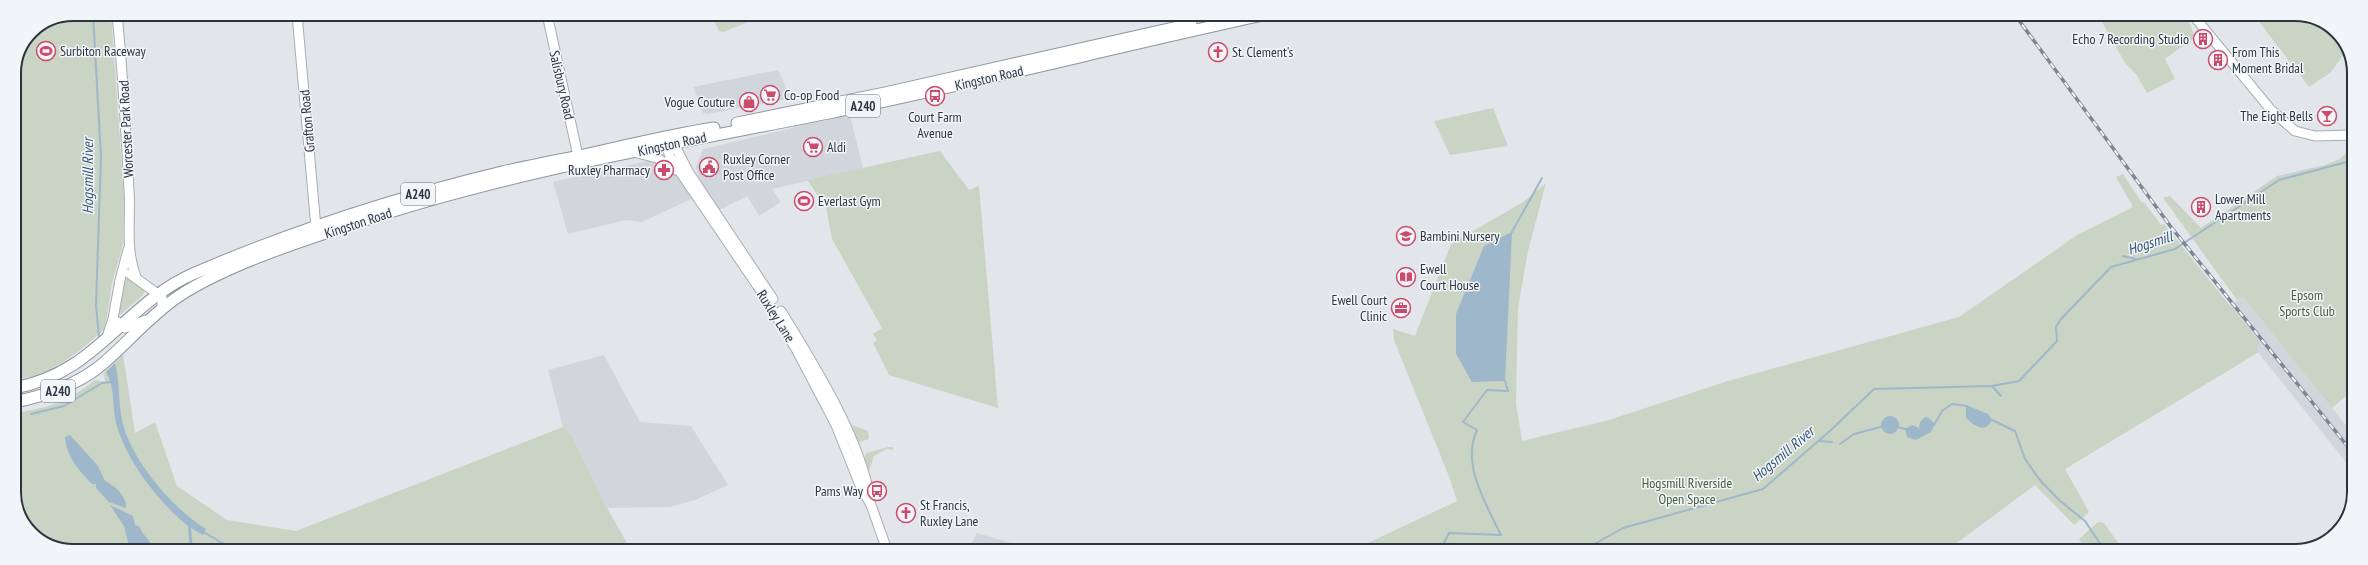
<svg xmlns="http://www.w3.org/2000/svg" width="2368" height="565" viewBox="0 0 2368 565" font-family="'PT Sans Narrow',sans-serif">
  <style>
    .built { fill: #d0d6dc }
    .green { fill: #c9d4c4 }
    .water { fill: #9eb7ca }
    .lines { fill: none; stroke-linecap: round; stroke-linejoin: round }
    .stream { stroke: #9eb7ca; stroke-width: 2 }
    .secondary-casing { stroke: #a7adb4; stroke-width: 11 }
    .highway-casing { stroke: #8a95a1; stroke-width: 13 }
    .secondary { stroke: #fff; stroke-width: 9 }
    .highway { stroke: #fff; stroke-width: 11 }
    .rail-casing { stroke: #7c8794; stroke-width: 3.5 }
    .rail { stroke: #f2f5f8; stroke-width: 2; stroke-dasharray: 6; stroke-linecap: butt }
    .labels { text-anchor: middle; stroke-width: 3; stroke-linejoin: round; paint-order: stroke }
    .shield { fill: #f2f5f8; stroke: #676f79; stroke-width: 1 }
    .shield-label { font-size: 13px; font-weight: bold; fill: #2b3542 }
    .poi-label { font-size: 14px; fill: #2b3542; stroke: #f2f5f8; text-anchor: start }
    .street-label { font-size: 14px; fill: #2b3542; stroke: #f2f5f8 }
    .park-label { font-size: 14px; fill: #435e38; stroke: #f2f5f8 }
    .water-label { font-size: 15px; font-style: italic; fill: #355876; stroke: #f2f5f8 }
    .rim { fill: none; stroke: #2b3542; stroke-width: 2 }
  </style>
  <rect width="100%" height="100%" fill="#e2e6ea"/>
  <path class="built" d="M778,70l13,28 -83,16 -5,-1 -10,-26z
    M850,115l13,53 -91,21 9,13 -22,14 -12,-20 -28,14 -19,-29 -4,-14 7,-18 90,-21v-3z
    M652,160l21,10 20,28 -51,24 -16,-2 -58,14 -15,-52z
    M2243,297l110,137v37l-92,-115 -36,-48z
    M604,355l36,67 51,4 37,59 -33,15 -25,7 -63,1 -35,-72 -9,-9 -15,-57z
    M977,533l59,17h-68z"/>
  <path class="green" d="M73,14h38l13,183 -1,47 -11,39 -7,46c-26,22 -55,49 -91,50v-306l18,-42z
    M711,14h39v4l-2,4 -24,10 -5,-1z
    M2098,15h88l9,22 -30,22 10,20 -28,14 -11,-19 -11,-11z
    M2254,15h52l33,19 9,21 -3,-2 -15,20 -21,14z
    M1493,108l15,38 -58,9 -16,-34z
    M2354,145l-1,245 -21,18 -89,-111 -6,3 -74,-102 7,-2 31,32 76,-52 48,-11 15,-6z
    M940,151l29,39 10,-4 19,222 -109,-33 -16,-32 4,-3 -4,-6 9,-6 -50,-89 -6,-32 -19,-27z
    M2123,174l19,29 2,-1 17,23 3,-1 97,120 -5,3 3,5 -194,117 24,43 -15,13 -39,-40 -89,66 -593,-1 104,-49 -7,-22 -56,-139 -1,-11 22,7 36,-92 72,-42 23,-19 -18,68 -10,57 -2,95 6,38 87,-21 119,-39 231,-64 118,-82 56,-28 -17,-30z
    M130,278l15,12 -2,5 -23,20c-2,-10 -1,-28 5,-36z
    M123,354l12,79 20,-11 22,64 50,34 69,11 267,-104 9,9 35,72 24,42h-569l-33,-19 -15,-32v-86c35,-5 53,-11 81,-33l10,2 -1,-9z
    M847,423l21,8 1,8 -10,3 -5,-3z
    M888,447h5v3l-6,-1 -13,7 -6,17 -4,-10 2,-10z
    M2098,522l6,1 20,28h-38l-7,-12z"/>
  <path class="water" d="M1512,232l-7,149 -33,1 -16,-28v-40l28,-68z
    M115,363c5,18 3,38 7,57 8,39 51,89 84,109l-3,6 -12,-7 2,22h-3l-2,-24c-30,-24 -62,-66 -72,-103 -4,-18 -1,-36 -10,-51z
    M1966,405l22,9 4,6c-7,14 -17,6 -26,-2z
    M1881 425a9 9 0 1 1 18 0a9 9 0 1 1-18 0Z
    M1925,417l4,1 6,6 -4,8 -15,8 -9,-3 -2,-8 7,-4 7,3 1,-6z
    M70,435l28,31 7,15c10,4 22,16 21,27l-17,-6 -13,-14v-4h-4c-13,-14 -25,-26 -27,-47z
    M110,505l23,11 2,9 5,2c2,9 12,13 13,23h-23l-6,-24z"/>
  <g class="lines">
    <path class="stream" d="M93,14l8,143 -5,148 3,32
      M1512,232l30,-54
      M2123,256l13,3
      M1992,386l9,10
      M31,414l33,-8 38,-23 10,-1
      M1990,419l25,12 10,28 14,20 20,21 26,21 20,30
      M1934,425l8,-14 10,-7 15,2
      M1897,427l9,2
      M1819,441l13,1
      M1840,444l14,-10 30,-8
      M202,531l32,19
      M1440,551l9,-18 52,2c-15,-31 -40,-71 -24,-105l-14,-8 24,-32 21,1 -3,-10
      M1582,551l41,-23 140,-39 68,-59 43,-41 118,-3 27,-5 38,-40 -1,-14 5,-8 50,-52 64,-18 104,-69 75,-20"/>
    <g class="secondary-casing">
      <path id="secondary" d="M117,14c6,59 9,117 12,176 2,29 -4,59 7,87
        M297,14l19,214
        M547,14l31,142
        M2193,15l78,95 24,21 20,5 39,-1
        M671,138l18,35 84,126
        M665,140l5,17 93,137 33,55 40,76 24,60 11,20 16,45
        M633,152l24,6 19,12
        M130,274l32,23v12
        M781,311c33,54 78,125 89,187
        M118,322l7,6 21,-8
        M107,337l6,-18 7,-39 8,-30"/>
    </g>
    <g class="highway-casing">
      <path id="highway" d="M737,123l148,-30 306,-69
        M14,388c84,-15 109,-84 181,-115 98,-42 203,-76 307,-101 25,-6 52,-11 78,-16 45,-10 89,-21 134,-28
        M14,402c31,-6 60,-16 85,-35 28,-23 50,-51 80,-71 46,-30 118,-54 171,-71 162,-55 332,-82 498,-116 139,-29 277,-64 415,-94"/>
    </g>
    <use href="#secondary" class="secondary"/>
    <use href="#highway" class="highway"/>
    <g class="rail-casing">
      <path id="rail" d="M2015,15l156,212 182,226"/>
    </g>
    <use href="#rail" class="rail"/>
  </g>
  <defs>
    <g id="building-ring" transform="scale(1)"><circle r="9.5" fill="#f2f5f8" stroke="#cc4a6b" stroke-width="1.5"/><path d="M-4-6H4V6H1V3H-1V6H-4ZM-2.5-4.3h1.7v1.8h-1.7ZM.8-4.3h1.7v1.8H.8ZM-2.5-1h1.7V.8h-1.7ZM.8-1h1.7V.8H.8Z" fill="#cc4a6b"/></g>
    <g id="stadium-ring" transform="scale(1)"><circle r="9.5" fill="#f2f5f8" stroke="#cc4a6b" stroke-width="1.5"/><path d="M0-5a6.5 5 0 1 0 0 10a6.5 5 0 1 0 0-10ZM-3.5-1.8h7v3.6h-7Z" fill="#cc4a6b"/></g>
    <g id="church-ring" transform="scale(1)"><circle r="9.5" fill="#f2f5f8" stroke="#cc4a6b" stroke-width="1.5"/><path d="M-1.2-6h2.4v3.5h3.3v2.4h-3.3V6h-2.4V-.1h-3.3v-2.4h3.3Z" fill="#cc4a6b"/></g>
    <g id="supermarket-ring" transform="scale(1)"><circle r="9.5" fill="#f2f5f8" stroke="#cc4a6b" stroke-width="1.5"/><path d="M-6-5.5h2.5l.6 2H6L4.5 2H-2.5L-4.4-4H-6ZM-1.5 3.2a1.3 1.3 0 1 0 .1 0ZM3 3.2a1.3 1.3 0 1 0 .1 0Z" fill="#cc4a6b"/></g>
    <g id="bus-ring" transform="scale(1)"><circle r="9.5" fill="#f2f5f8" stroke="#cc4a6b" stroke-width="1.5"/><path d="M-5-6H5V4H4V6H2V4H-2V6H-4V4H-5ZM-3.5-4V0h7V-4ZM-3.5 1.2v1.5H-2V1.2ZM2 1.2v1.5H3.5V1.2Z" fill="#cc4a6b"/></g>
    <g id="shop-ring" transform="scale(1)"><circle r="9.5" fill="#f2f5f8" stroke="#cc4a6b" stroke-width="1.5"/><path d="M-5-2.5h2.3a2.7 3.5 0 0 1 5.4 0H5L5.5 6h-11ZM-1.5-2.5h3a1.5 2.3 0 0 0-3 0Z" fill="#cc4a6b"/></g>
    <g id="bar-ring" transform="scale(1)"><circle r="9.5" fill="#f2f5f8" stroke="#cc4a6b" stroke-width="1.5"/><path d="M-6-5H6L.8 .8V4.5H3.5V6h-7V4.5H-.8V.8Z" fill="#cc4a6b"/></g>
    <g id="civic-ring" transform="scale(1)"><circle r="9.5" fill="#f2f5f8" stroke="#cc4a6b" stroke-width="1.5"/><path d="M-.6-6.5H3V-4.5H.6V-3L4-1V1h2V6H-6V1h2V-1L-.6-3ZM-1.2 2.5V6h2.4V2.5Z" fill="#cc4a6b"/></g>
    <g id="pharmacy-ring" transform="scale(1)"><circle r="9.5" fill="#f2f5f8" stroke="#cc4a6b" stroke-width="1.5"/><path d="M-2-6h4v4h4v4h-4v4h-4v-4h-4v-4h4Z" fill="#cc4a6b"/></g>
    <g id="school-ring" transform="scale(1)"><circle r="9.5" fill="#f2f5f8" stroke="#cc4a6b" stroke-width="1.5"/><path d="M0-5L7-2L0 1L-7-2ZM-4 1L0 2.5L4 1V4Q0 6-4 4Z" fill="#cc4a6b"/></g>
    <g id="library-ring" transform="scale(1)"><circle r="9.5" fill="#f2f5f8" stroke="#cc4a6b" stroke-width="1.5"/><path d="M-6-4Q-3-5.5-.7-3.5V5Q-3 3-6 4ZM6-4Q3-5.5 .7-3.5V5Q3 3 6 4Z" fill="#cc4a6b"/></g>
    <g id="office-ring" transform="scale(1)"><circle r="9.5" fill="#f2f5f8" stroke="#cc4a6b" stroke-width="1.5"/><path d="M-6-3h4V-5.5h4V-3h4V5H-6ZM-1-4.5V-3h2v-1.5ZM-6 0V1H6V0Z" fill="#cc4a6b"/></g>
  </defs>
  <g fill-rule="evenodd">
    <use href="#building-ring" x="2203" y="39"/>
    <use href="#stadium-ring" x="46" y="51"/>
    <use href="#church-ring" x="1218" y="52"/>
    <use href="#building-ring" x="2218" y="60"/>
    <use href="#supermarket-ring" x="770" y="95"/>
    <use href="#bus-ring" x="935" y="96"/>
    <use href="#shop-ring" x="749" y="102"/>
    <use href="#bar-ring" x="2327" y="116"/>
    <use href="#supermarket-ring" x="813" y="147"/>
    <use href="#civic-ring" x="709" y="167"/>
    <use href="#pharmacy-ring" x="664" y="170"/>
    <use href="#stadium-ring" x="804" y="201"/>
    <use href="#building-ring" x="2201" y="207"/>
    <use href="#school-ring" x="1406" y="236"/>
    <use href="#library-ring" x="1406" y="277"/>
    <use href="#office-ring" x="1401" y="308"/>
    <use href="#bus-ring" x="877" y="491"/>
    <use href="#church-ring" x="906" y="513"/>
  </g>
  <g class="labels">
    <g class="shield">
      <rect x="846" y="95" width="34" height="22" rx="3"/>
      <rect x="401" y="183" width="34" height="22" rx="3"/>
      <rect x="41" y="380" width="34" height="22" rx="3"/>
    </g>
    <g class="shield-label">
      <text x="863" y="111">A240</text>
      <text x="418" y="199">A240</text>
      <text x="58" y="396">A240</text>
    </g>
    <g class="poi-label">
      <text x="2189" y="44" text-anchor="end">Echo 7 Recording Studio</text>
      <text x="60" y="56">Surbiton Raceway</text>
      <text x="1232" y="57">St. Clement's</text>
      <text x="2232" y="57">From This<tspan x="2232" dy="16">Moment Bridal</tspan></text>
      <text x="784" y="100">Co-op Food</text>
      <text x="735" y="107" text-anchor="end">Vogue Couture</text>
      <text x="2313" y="121" text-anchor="end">The Eight Bells</text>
      <text x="935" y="122" text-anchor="middle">Court Farm<tspan x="935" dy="16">Avenue</tspan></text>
      <text x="827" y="152">Aldi</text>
      <text x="723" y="164">Ruxley Corner<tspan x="723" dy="16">Post Office</tspan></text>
      <text x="650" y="175" text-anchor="end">Ruxley Pharmacy</text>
      <text x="2215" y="204">Lower Mill<tspan x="2215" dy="16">Apartments</tspan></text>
      <text x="818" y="206">Everlast Gym</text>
      <text x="1420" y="241">Bambini Nursery</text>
      <text x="1420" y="274">Ewell<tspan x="1420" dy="16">Court House</tspan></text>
      <text x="1387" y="305" text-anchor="end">Ewell Court<tspan x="1387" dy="16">Clinic</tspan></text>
      <text x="863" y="496" text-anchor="end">Pams Way</text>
      <text x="920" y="510">St Francis,<tspan x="920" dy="16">Ruxley Lane</tspan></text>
    </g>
    <g class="street-label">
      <text transform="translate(989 78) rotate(-13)" y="5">Kingston Road</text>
      <text transform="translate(562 85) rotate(77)" y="5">Salisbury Road</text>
      <text transform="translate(307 121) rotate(-95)" y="5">Grafton Road</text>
      <text transform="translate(126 129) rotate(-93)" y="5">Worcester Park Road</text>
      <text transform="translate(672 144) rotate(-12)" y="5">Kingston Road</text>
      <text transform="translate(358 223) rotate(-18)" y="5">Kingston Road</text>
      <text transform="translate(776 316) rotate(58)" y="5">Ruxley Lane</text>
    </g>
    <g class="park-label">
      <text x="2307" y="300">Epsom<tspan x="2307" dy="16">Sports Club</tspan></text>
      <text x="1687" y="488">Hogsmill Riverside<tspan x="1687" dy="16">Open Space</tspan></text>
    </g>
    <g class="water-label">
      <text transform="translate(88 176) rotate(-90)" y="5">Hogsmill River</text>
      <text transform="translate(2150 243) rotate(-18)" y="5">Hogsmill</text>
      <text transform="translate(1783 454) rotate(-40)" y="5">Hogsmill River</text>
    </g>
  </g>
  <path d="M0 0H2368V565H0ZM73 21H2295A52 52 0 0 1 2347 73V492A52 52 0 0 1 2295 544H73A52 52 0 0 1 21 492V73A52 52 0 0 1 73 21Z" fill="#f2f5f8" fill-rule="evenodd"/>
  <path class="rim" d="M73 21H2295A52 52 0 0 1 2347 73V492A52 52 0 0 1 2295 544H73A52 52 0 0 1 21 492V73A52 52 0 0 1 73 21Z"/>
</svg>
